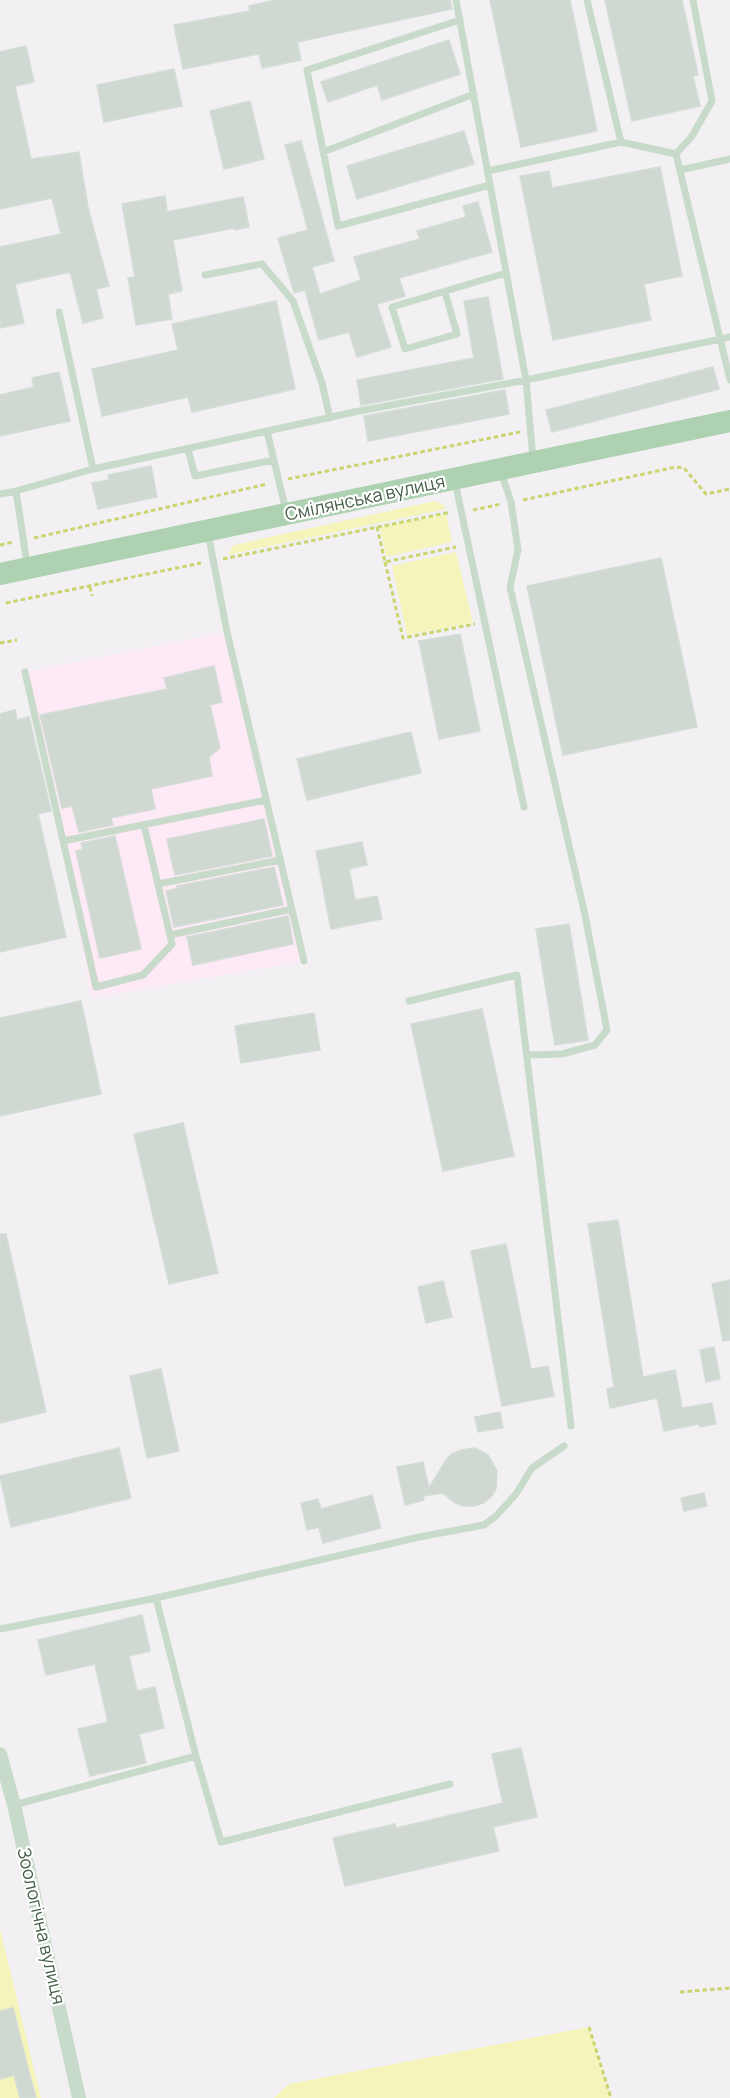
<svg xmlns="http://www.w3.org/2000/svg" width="730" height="2098" viewBox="0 0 730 2098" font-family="Manrope,sans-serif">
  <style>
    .commercial { fill: #fee9f7 }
    .green { fill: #f4f4bb }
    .building { fill: #cfd8d1; stroke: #d3dcd6; stroke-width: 1.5 }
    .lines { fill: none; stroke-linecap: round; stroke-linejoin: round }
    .path { stroke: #c9d56f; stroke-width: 3; stroke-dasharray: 4.5 3; stroke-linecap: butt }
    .service { stroke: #c8dbca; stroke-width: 7 }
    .minor { stroke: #c8dbca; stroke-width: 14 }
    .primary { stroke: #add1b1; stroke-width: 22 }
    .labels { text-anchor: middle; stroke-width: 4.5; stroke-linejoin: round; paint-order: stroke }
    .street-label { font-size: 18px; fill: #466048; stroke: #fff }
  </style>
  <rect width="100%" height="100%" fill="#f2f0f3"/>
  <path class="commercial" d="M227,632l77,329 -213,37 -28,-157 -38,-169z"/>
  <path class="green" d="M435,501l7,3 4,5 -219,46 7,-10z
    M446,514l6,28 -66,15 -6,-30z
    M456,552l17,71 -66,12 -15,-69z
    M0,1929l41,169h-41z
    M589,2027l22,71h-337l15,-14z"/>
  <path class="building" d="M276,0h174l2,9 -155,33 4,18 -39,8 -3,-14 -76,15 -9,-44 76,-14 -1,-5z
    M490,0h80l27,131 -76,16z
    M605,0h77l16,75 -5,1 7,30 -68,15z
    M449,40l11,34 -78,26 -5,-15 -49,17 -7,-20z
    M26,46l8,36 -19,4 16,73 48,-7 9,56 21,78 -13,3 7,29 -20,5 -13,-51 -55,12 9,39 -24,5v-81l61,-13 -9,-36 -52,11v-157z
    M174,69l8,37 -78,16 -7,-37z
    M250,101l14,58 -40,10 -14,-58z
    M464,131l10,33 -117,35 -10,-33z
    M301,141l33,120 -22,6 8,27 41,-14 -7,-23 66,-18 -3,-8 49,-14 -3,-11 15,-4 14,50 -93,26 6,18 -28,8 14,43 -34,10 -8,-25 -30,8 -14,-50 -11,3 -16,-55 30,-8 -23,-85z
    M660,167l22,109 -38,8 7,36 -98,20 -33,-164 29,-5 3,17z
    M165,196l2,16 76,-15 6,30 -14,3 -1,-2 -61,12 9,51 -14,3 4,25 -36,6 -8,-47 7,-1 -13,-73z
    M488,297l15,82 -142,26 -4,-25 117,-22 -10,-57z
    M276,301l19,88 -103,23 -4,-15 -86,19 -10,-47 86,-19 -6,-26z
    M713,367l6,22 -167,43 -6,-22z
    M59,372l11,49 -70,15v-41l34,-8 -2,-9z
    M505,390l4,24 -141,27 -4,-25z
    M151,466l6,31 -59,12 -6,-26 17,-3 -1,-5z
    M661,558l36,169 -134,28 -36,-169z
    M460,634l20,97 -41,8 -20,-98z
    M214,666l8,36 -12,3 10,43 -11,9 3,19 -61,13 4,20 -44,9 2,7 -34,7 -7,-26 -10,2 -22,-93 127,-26 -3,-11z
    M15,710l2,10 12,-3 22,94 -13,3 28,123 -66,15v-238z
    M411,732l10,41 -114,27 -10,-41z
    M264,819l8,37 -97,19 -8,-36z
    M115,836l26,113 -41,9 -24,-107 7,-2 -2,-6z
    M362,842l5,23 -18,4 6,31 22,-4 5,23 -51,10 -15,-78z
    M274,867l9,38 -109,22 -8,-36 12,-3 -1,-2z
    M288,916l5,28 -100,21 -6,-28z
    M569,924l19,116 -33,5 -19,-116z
    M81,1001l20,93 -101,22v-98z
    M482,1009l32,147 -71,15 -32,-147z
    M314,1013l6,37 -79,13 -6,-37z
    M183,1123l35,150 -49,11 -35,-150z
    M618,1220l25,157 32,-7 7,38 30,-5 4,21 -16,3 -1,-3 -35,7 -7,-33 -47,10 -3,-19 7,-2 -26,-163z
    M0,1234h6l40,178 -46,11z
    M506,1244l25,125 17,-3 6,30 -52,10 -31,-155z
    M730,1280v60l-7,1 -11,-57z
    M443,1281l9,36 -26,6 -8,-36z
    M714,1347l6,32 -14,3 -6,-32z
    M161,1369l18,82 -32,7 -17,-82z
    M500,1412l3,16 -25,4 -3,-15z
    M119,1448l12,50 -120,29 -11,-51z
    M475,1448l13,7 9,16 -1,18 -5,8 -8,6 -9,3h-10l-9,-3 -12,-10 -20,3 1,4 -19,5 -8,-38 26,-5 6,26 17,-28 6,-6 9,-4z
    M704,1493l3,13 -23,5 -3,-13z
    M372,1495l9,33 -58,15 -4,-16 -12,3 -6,-27 17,-4 3,10z
    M142,1615l8,36 -21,5 8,35 18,-4 9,41 -25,6 7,29 -56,13 -12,-47 30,-7 -13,-58 -49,11 -8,-35z
    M521,1748l16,69 -44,10 6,24 -154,35 -12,-48 62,-14 1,4 107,-25 -11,-49z
    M13,2008l16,64 7,26h-16l-6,-23 -14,4v-68z"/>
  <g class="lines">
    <path class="path" d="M288,479l232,-47
      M523,500l153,-33 8,1 22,26 24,-5
      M473,510l28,-6
      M377,527l8,35 71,-15
      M34,538l233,-54
      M0,545l13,-3
      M223,559l228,-47
      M385,562l18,76 72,-14
      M90,587l2,9
      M6,603l195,-40
      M0,643l17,-3
      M680,1992l50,-4
      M589,2027l22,71"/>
    <path class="service" d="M456,0l70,380 7,79
      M587,0l34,142
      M460,20l-153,50 31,156 152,-41
      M323,152l151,-58
      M676,154l54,226
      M676,154l16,-18 20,-35 -19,-101
      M680,170l50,-11
      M488,171l133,-29 55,12
      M205,275l57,-11 31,37 29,82 8,35
      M445,292l12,42 -52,15 -13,-42 114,-34
      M59,312l34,157
      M267,431l19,80
      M188,449l7,27 79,-16
      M501,472l10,30 7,48 -8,37 75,328 22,115 -12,15 -33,9 -35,1
      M455,482l69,325
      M0,494l16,-3
      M208,533l19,99 77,329
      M27,564l-11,-73 77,-22 266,-58 167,-31 204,-43
      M25,672l71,315 47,-12 29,-31 -28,-119
      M63,841l203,-41
      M158,884l122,-24
      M170,935l122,-26
      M409,1001l108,-26 54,451
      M156,1598l40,158
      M0,1629l156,-31 263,-61 65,-12 12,-9 20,-22 16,-26 32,-22
      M14,1805l182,-49 25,86 229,-58"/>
    <path class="minor" d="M0,1754l14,51 65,293"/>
    <path class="primary" d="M0,574l730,-153"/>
  </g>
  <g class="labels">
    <g class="street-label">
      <text transform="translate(365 498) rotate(-12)" y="6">Смілянська вулиця</text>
      <text transform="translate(41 1926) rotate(77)" y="6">Зоологічна вулиця</text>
    </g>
  </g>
</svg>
